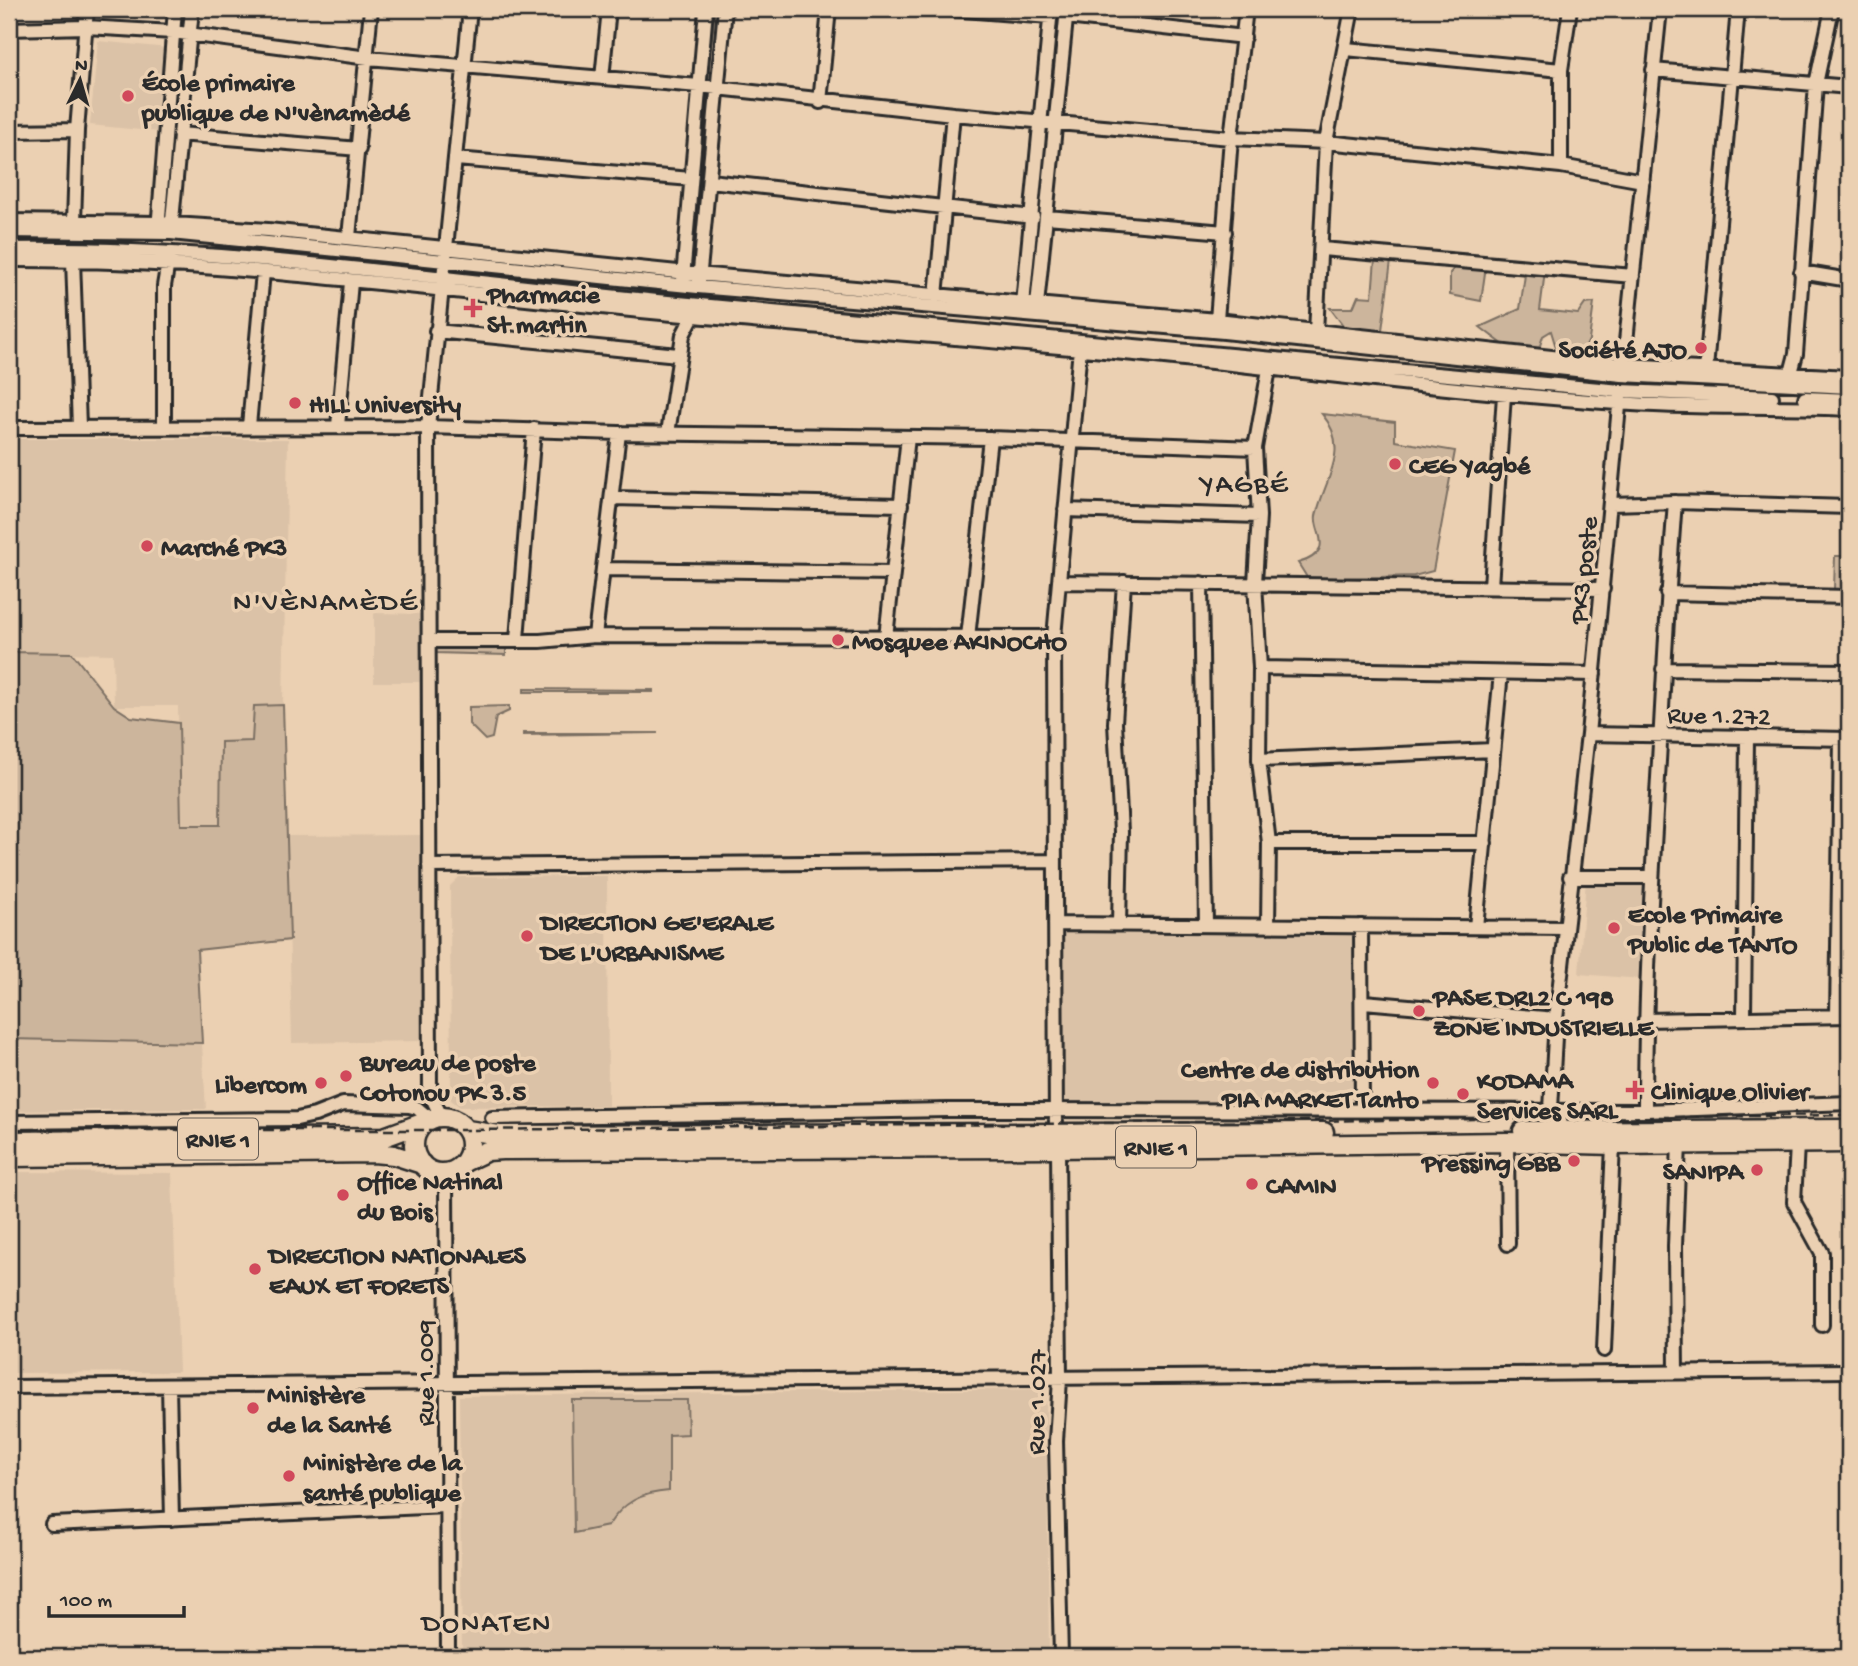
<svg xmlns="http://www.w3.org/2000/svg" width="1858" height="1666" viewBox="0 0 1858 1666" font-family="'Gochi Hand',sans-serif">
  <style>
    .built { fill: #dbc2a7 }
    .green { fill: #ccb59c; stroke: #7c7064; stroke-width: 2 }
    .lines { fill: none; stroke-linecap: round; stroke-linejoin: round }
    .stream { stroke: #72685d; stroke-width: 2.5 }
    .minor-casing { stroke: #2b2b2b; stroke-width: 18 }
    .highway-casing { stroke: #2b2b2b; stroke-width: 23 }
    .minor { stroke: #ebd0b2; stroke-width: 12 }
    .highway { stroke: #ebd0b2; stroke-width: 18 }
    .rail { stroke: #2b2b2b; stroke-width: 2.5; stroke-dasharray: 10 5; stroke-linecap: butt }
    .poi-dot { fill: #d1495b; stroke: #ebd0b2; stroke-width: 2.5 }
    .labels { text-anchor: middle; stroke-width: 7; stroke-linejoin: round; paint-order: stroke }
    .shield { fill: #ebd0b2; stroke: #655c54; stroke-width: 2 }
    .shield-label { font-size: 24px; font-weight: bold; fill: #2b2b2b }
    .poi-label { font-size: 26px; font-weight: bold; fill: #2b2b2b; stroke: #ebd0b2; text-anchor: start }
    .street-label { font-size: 26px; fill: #2b2b2b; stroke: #ebd0b2 }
    .neighbourhood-label { font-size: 28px; letter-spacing: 2px; fill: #2b2b2b; stroke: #ebd0b2 }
  </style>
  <rect width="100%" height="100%" fill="#ebd0b2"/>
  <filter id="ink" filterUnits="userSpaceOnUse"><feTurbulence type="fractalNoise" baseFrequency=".0143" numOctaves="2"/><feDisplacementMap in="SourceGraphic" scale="14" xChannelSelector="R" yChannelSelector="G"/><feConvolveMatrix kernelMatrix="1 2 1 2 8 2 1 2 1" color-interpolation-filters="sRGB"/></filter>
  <g filter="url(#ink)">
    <path class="built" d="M98,41l70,7 -8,84 -70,-7z
      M9,439h279l-5,266 -29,2 -1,34 -32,1 -1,84 -40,-1 -2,-119h-64l-1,-52 -104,-2z
      M374,613l50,1v68h-50z
      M425,835v206l-133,2 -5,-207z
      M607,876l1,230 -148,1 -9,-7 -1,-214 9,-9z
      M1586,879l62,3 -6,97 -63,-5z
      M1056,933h301l2,167 -301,2z
      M200,1011l6,98 -197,2v-97z
      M9,1172l163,1 7,199 -170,1z
      M1046,1389l3,266 -587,1 -3,-260z"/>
    <path class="green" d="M1375,259l16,2 -9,69 -36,-1 -16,-21h23l5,-12 14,1z
      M1460,262l26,4 -5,35 -31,-6v-22z
      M1526,268l19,3 -5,39 38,4 7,-10 9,-1 -5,37 -8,17 -23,-3 -7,-23 -8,5 -5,16 -34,-7 -24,-18 40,-18z
      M1322,414l73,8v19l60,10 -22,120 -19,5 -106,3 -10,-16c8,-2 18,-6 22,-15 4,-10 -6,-21 -4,-32 8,-36 36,-67 6,-102z
      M1835,556h14v33h-15z
      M435,649h71v6l-71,-2z
      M9,652l63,1 42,53 17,11 48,6 2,102h39l1,-83 31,-1 2,-35 29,-1 7,235 -93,10 5,93 -193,-4z
      M524,689l129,1v2h-129z
      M509,706v5l-13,6 -4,21 -7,2 -16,-16v-17z
      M523,733h135l-135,2z
      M572,1400h115l1,34 -19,1v56c-28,2 -46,11 -61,35l-34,7z"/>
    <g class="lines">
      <path class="stream" d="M184,21l1,-12
        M707,79l8,-70
        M169,166l12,-118
        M701,179l6,-86
        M694,239l6,-52
        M1044,300l6,-59"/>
      <g class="minor-casing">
        <path id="minor" d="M951,9l99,8
          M1067,17l177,20
          M9,29l77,-2 87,5 195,26 331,28 254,28 278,24 95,4 235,24 82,15
          M1346,49l215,21
          M1653,70l196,17
          M602,78l7,-69
          M820,102l9,-93
          M9,131l68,-1
          M179,134l180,15
          M456,159l235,20
          M1561,166v-96l9,-61
          M710,181l323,36
          M1047,217l178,15
          M9,221l149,2 110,7 429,44 520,46 407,45 225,12
          M74,222l3,-92 10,-121
          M158,230l17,-221
          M9,231l162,2 527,54 526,45 398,43 227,12
          M171,231l21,-222
          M349,237l22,-228
          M9,249c217,-3 433,31 648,52 321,32 643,59 964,90l151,6
          M1322,249l311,27
          M9,260c226,-1 450,35 675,55 163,15 327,26 490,43 148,15 295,35 443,45 77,6 155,2 232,6
          M73,260l6,167
          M1801,272l48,8
          M683,278l23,-269
          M699,281l26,-272
          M936,296l17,-182
          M1023,304l28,-295
          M1037,305l30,-296
          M1217,320l14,-182 15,-129
          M436,331l242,24
          M1316,332l10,-190 26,-133
          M1706,369l32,-360
          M1623,371l37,-362
          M1791,373l5,-19 20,-270 16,-75
          M1805,398l44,2
          M164,426v-140l5,-30
          M249,426l14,-154
          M338,426l13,-144
          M9,428l419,-1 191,6 371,5 265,10
          M668,433l15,-98 12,-23
          M613,498l288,7
          M1611,504l64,-2 174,5
          M1065,510l194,6
          M604,569l289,4
          M1059,582l544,7
          M1201,583l5,342
          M1491,586l13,-191
          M1667,593l182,4
          M595,636l24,-203
          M886,637l22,-200
          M968,637l22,-199
          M517,639l17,-210
          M429,641h111l55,-5 459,1
          M1260,668l334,6
          M1663,669l186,2
          M1588,734l259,5
          M1259,760l234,-10
          M1269,843h216
          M429,866l626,-5
          M1570,877h82
          M1055,924l510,4
          M1119,924l2,-92 -6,-109 9,-141
          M1268,926l1,-83 -10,-83 1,-92 -5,-85 4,-67 -4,-68 14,-79
          M1361,926l1,184
          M1476,927l25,-254
          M1364,1002l192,17
          M1837,1016l4,-277
          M1744,1017l3,-279
          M1645,1020l204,-4
          M1645,1111c0,-117 7,-233 14,-350 5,-86 9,-173 16,-259
          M441,1116l-11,-22 -2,-667 42,-418
          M492,1118l455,-8 698,1 204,-8
          M9,1122l288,-3 18,-4 28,-11 66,2 8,2 13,11
          M1561,1131l-1,-15 -9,-7 5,-90 32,-285 32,-338
          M1056,1134l-2,-497 26,-289
          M1507,1142l1,102
          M1797,1144l-3,58 28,51v72
          M1058,1148l2,231 -4,62 5,216
          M446,1173l2,484
          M1604,1350l9,-205
          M1676,1373l-1,-127 4,-103
          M169,1386l3,133
          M9,1387l1840,-16
          M52,1524l394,-18"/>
      </g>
      <g class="highway-casing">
        <path id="highway" d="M414 1145a28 28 0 1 1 56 0a28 28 0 1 1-56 0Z
          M467,1130l32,5 825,-3
          M1523,1131l326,-2
          M9,1141l375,-4 41,-15
          M9,1157l365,-4 20,2 28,9
          M466,1161l21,-10 15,-1 556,-2 449,-6 106,3 236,-2"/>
      </g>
      <use href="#minor" class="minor"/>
      <use href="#highway" class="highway"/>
      <path class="rail" d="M9,1130h458l1382,-15"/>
    </g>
  </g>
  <g class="poi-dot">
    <circle cx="128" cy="96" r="7"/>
    <path d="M469.5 297.5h7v7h7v7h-7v7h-7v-7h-7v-7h7z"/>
    <circle cx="1701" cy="348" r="7"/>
    <circle cx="295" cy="403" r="7"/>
    <circle cx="1395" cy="464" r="7"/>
    <circle cx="147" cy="546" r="7"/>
    <circle cx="838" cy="640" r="7"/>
    <circle cx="1614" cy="928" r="7"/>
    <circle cx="527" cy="936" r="7"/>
    <circle cx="1419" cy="1011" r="7"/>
    <circle cx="346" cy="1076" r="7"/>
    <circle cx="321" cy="1083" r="7"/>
    <circle cx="1433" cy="1083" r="7"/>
    <path d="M1631.5 1079.5h7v7h7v7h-7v7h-7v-7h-7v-7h7z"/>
    <circle cx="1463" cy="1094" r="7"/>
    <circle cx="1574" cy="1161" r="7"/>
    <circle cx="1757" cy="1170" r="7"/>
    <circle cx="1252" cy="1184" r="7"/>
    <circle cx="343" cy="1195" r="7"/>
    <circle cx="255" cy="1269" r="7"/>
    <circle cx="253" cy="1408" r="7"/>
    <circle cx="289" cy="1476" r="7"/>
  </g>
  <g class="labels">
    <g class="shield">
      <rect x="178" y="1118.5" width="80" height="41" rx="5"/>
      <rect x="1116" y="1126.5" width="80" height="41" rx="5"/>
    </g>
    <g class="shield-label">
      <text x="218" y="1147">RNIE 1</text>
      <text x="1156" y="1155">RNIE 1</text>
    </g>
    <g class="poi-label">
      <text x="142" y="90">École primaire<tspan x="142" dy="30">publique de N'vènamèdé</tspan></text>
      <text x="487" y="302">Pharmacie<tspan x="487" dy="30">St martin</tspan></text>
      <text x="1687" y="357" text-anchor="end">Société AJO</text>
      <text x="309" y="412">HILL University</text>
      <text x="1409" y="473">CEG Yagbé</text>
      <text x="161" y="555">Marché PK3</text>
      <text x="852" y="649">Mosquee AKINOCHO</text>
      <text x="1628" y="922">Ecole Primaire<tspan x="1628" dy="30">Public de TANTO</tspan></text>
      <text x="541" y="930">DIRECTION GE'ERALE<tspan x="541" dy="30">DE L'URBANISME</tspan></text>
      <text x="1433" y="1005">PASE DRL2 C 198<tspan x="1433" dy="30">ZONE INDUSTRIELLE</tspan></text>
      <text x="360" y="1070">Bureau de poste<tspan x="360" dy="30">Cotonou PK 3.5</tspan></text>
      <text x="1419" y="1077" text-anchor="end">Centre de distribution<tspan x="1419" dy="30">PIA MARKET Tanto</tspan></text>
      <text x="1477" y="1088">KODAMA<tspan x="1477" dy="30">Services SARL</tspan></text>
      <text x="307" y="1092" text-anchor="end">Libercom</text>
      <text x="1651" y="1099">Clinique Olivier</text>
      <text x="1560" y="1170" text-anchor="end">Pressing GBB</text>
      <text x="1743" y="1179" text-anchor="end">SANIPA</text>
      <text x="357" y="1189">Office Natinal<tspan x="357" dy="30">du Bois</tspan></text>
      <text x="1266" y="1193">CAMIN</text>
      <text x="269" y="1263">DIRECTION NATIONALES<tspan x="269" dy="30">EAUX ET FORETS</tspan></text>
      <text x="267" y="1402">Ministère<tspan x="267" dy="30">de la Santé</tspan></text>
      <text x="303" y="1470">Ministère de la<tspan x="303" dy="30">santé publique</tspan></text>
    </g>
    <g class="street-label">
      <text transform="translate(1582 570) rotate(-84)" y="9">PK3 poste</text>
      <text transform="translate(1719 714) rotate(1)" y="9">Rue 1.272</text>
      <text transform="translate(424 1373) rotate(-90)" y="9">Rue 1.009</text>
      <text transform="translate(1035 1402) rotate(-89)" y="9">Rue 1.027</text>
    </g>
    <g class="neighbourhood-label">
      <text x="1245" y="492">YAGBÉ</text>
      <text x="326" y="610">N'VÈNAMÈDÉ</text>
      <text x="487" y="1631">DONATEN</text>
    </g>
  </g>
  <rect width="1858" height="1666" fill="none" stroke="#ebd0b2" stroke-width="35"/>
  <rect x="18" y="18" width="1823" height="1631" fill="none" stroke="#2b2b2b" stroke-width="2.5" filter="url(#ink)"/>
  <g transform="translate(80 80) rotate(5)" stroke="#ebd0b2" stroke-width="5" paint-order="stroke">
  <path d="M0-5L12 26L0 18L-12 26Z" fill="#2b2b2b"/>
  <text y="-10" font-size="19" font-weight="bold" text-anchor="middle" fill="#2b2b2b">N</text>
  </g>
  <path d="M49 1606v10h135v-10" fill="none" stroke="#2b2b2b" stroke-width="3.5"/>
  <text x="60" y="1606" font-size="21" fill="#2b2b2b" stroke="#ebd0b2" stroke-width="5" paint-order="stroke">100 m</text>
</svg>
